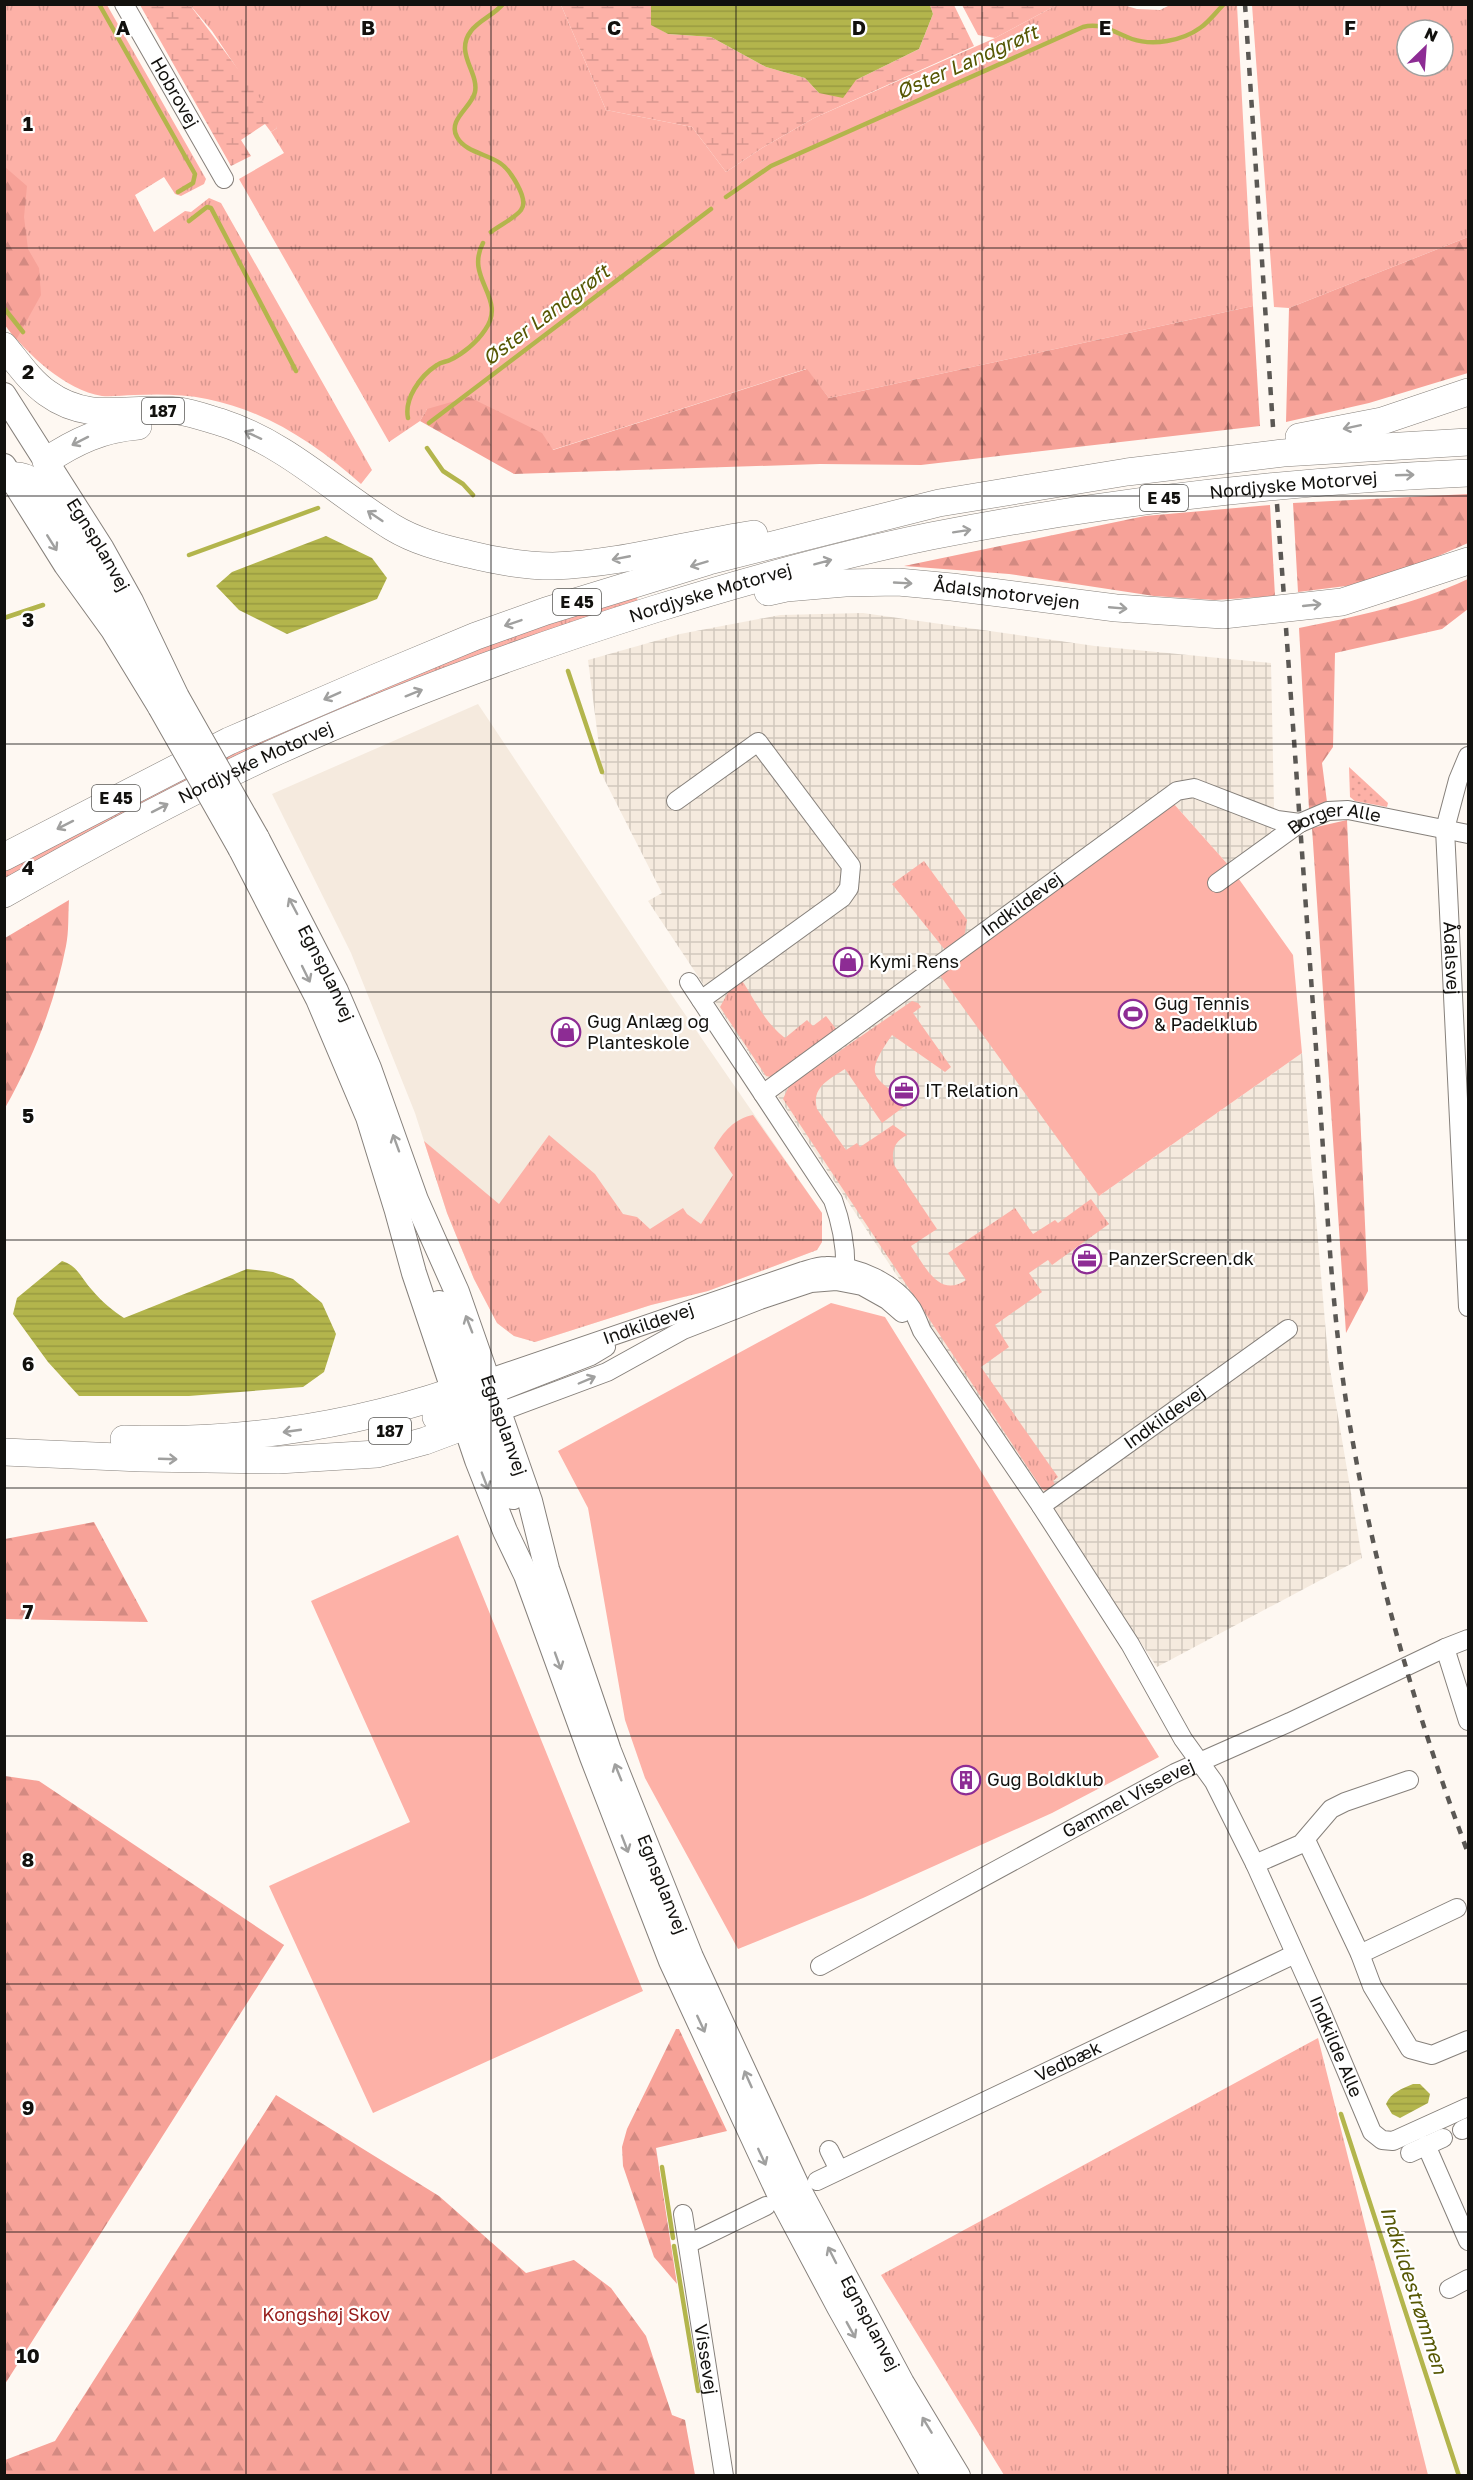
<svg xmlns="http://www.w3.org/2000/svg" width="1473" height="2480" viewBox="0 0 1473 2480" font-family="'Golos Text',sans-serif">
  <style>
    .built { fill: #f5eade }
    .industrial { fill: url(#industrial-grid) }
    .grass { fill: url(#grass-tufts); fill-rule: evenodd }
    .forest { fill: url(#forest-firs) }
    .wetland { fill: url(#wetland-marsh) }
    .park { fill: url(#park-dots) }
    .pitch { fill: #fdb1a7 }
    .water { fill: url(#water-rules) }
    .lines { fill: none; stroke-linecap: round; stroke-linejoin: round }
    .stream { stroke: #b3b54c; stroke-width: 4.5 }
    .minor-casing { stroke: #86807b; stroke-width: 20 }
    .major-casing { stroke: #86807b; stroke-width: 26 }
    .highway-casing { stroke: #86807b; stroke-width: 28 }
    .minor { stroke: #fff; stroke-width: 18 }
    .major { stroke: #fff; stroke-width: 24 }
    .highway { stroke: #fff; stroke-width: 27 }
    .rail { stroke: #5b5854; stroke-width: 4.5; stroke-dasharray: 8 8; stroke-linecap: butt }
    .major-bridge-casing { stroke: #86807b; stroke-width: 26; stroke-linecap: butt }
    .major-bridge { stroke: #fff; stroke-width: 24 }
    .oneway { stroke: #a0a09f }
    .grid { fill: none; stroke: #12110e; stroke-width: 1.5; stroke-opacity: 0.55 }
    .labels { text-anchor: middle; stroke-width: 4.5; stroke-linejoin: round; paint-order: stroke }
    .shield { fill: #fff; stroke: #595856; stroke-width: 1.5 }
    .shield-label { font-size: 16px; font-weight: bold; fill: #12110e }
    .street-label { font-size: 18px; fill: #12110e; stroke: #fff }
    .poi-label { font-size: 18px; fill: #12110e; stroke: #fff; text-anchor: start }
    .park-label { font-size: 18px; fill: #961c1a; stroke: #fff }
    .water-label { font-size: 20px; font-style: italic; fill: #565703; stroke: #fff }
    .grid-label { font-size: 20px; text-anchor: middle; font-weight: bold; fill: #12110e; stroke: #fff; stroke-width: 4.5; stroke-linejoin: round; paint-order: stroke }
  </style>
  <defs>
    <pattern id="industrial-grid" width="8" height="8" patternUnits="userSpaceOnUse" patternTransform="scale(1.5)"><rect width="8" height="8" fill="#f5eade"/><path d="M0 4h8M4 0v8" fill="none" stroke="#d1c8bd"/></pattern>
    <pattern id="grass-tufts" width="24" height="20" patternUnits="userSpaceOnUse" patternTransform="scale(1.5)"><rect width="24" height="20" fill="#fdb1a7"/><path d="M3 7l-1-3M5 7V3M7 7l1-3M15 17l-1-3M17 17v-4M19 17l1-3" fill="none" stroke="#d8978f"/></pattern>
    <pattern id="forest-firs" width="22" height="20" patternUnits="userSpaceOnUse" patternTransform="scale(1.5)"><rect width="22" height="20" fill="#f7a298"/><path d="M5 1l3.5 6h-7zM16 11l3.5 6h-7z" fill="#d38a82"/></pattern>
    <pattern id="wetland-marsh" width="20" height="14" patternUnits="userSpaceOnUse" patternTransform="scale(1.5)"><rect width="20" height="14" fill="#fdb1a7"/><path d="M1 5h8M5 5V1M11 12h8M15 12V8" fill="none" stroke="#d8978f"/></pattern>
    <pattern id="park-dots" width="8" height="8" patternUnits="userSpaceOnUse" patternTransform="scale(1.5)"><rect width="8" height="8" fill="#fdb1a7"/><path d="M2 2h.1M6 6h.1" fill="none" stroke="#d8978f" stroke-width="1.8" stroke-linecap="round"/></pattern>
    <pattern id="water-rules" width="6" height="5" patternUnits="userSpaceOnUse" patternTransform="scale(1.5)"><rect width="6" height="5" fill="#b3b54c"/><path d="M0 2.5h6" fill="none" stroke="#999b41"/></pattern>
  </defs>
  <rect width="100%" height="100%" fill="#fef8f2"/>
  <path class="built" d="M478,704l191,287 153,222v29l-5,8 -109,41 -57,14 -116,37 -21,-6 -17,-13 -23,-44 -27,-66 -32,-100 -64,-160 -79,-159z"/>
  <path class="industrial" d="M863,613l232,33 176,17 3,145 -4,30 -39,30 -57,-64 -75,392 203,-143 26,304 34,201 -205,109 -509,-766 14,-8 -59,-116 -15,-117 92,-26 100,-19z"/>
  <path class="grass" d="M1062,4h58l17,5 23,1 10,-5h67l16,301 -424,92 -23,-29 -254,81 -125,-41 -7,12 -31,21 -150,-263 45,-26 -13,-21 6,-4 -65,-97 -22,-26h371l45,105 86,17 34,45 36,-24 52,-30 181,-80 58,-31z
    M5,5h102l99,174 -2,5 -23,12 -6,-2 -11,-17 -29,18 19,37 31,-21 6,1 18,-14 12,5 151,267 -11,14c-45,-40 -94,-73 -154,-85 -24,-5 -48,-5 -73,-4 -10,0 -22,2 -32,1 -37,-6 -75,-42 -97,-71z
    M1252,5h216v232l-179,71 -15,-1zM1407,30h36v36h-36z
    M637,597l1,6 -633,279v-12l255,-132 255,-104z
    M924,861l43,59 -4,24 -18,6 -53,-66z
    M741,979c14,21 23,43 44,59l22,-18 6,6 13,-10 11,14 -66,47 -5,-1 -46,-69 10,-18z
    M912,1001l6,2 3,4 -8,6 38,54 -6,5 -53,-37c-29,42 -20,41 17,68l-27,20 -37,-54c-15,10 -34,18 -28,40l29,41 11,-7 3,4 33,-22 14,10c-13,7 -16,16 -13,30l43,64 -26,17c13,19 28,53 55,34l-18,-27 67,-45 18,26 22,-14 3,3 33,-24 18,25 -57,41 -4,-5 -19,13 13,19 -47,33 14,22 -28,20 77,110 -5,4 4,6 -9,5 -6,-3 -259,-390 6,-13z
    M753,1115l69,98v29l-5,8 -109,41 -57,14 -116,37 -21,-6 -17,-13 -23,-44 -27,-66 -23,-72 75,63 50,-69 46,39 28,40 14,3 13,12 33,-21 4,6 14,10 32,-49 -19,-27c10,-17 20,-29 39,-33z
    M1318,2038l110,437h-424l-123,-200z"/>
  <path class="forest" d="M5,167l22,19 -3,31 4,32 11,19 2,27 -25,45 -11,-15z
    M1468,237v136l-99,30 -83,19 3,-114z
    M1253,306l7,120 -339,39 -101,-1 -306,10 -94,-53 7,-12 42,-12 73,36 11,17 254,-81 22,29z
    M1468,494v49l-50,22 -64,20 -56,7 -5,-89z
    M1270,505l5,91 -60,4 -61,-4 -145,-22 -105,-8 241,-50z
    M1468,579v30l-26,20 -107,24 -2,94 -11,16 5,39 -18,7 -10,-181c60,-12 113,-23 169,-49z
    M1347,820l21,471 -22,42 -34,-505z
    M69,900c-1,15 0,32 -3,46 -11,56 -33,113 -61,162v-170z
    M94,1522l54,100 -143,-3v-80z
    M5,1776l34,5 245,164 -279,439z
    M676,2029h3l48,102 -71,17 21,136 -23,-27 -31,-91 -1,-19 5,-18z
    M276,2095l163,101 87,77 48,-13 37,28 35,48 26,79 13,5 10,55h-690v-15l50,-19z"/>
  <path class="wetland" d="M140,5h50l81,108 6,15 -6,4 -6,-8 -24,16 10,16 -20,10z
    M561,5h90v19l17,10 43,3 55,30 39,11 14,15 37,-13 63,-31 14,-35 -3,-9h24l20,41 -160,72 -52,30 -36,24 -34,-45 -86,-17z
    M962,5h100l-9,2 -58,31 -17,-3z"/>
  <path class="park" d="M1349,767l39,36 -1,4 -32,-6 -5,-4z"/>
  <path class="pitch" d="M1174,804l57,64 62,87 9,98 -203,143 -160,-222z
    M831,1303l54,14 274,440 -107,56 -189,85 -125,51 -93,-171 -20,-58 -37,-212 -30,-57z
    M458,1535l185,456 -270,122 -104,-227 141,-64 -99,-221z"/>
  <path class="water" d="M930,5l3,9 -14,35 -63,31 -13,18 -24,-5 -14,-15 -39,-11 -55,-30 -43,-3 -17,-9v-20z
    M326,536l46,22 15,20 -10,21 -90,35 -48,-24 -23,-24 16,-14z
    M62,1261c16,5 19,17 30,29 10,12 20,20 32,28l123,-49 26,3 20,7 29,24 14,31 -12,38 -21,15 -114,9h-110l-31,-34 -35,-48 4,-16z
    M1413,2084h7l10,10 -2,9 -28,15 -8,-4 -6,-10c5,-12 16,-15 27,-20z"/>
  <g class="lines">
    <path class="stream" d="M99,4l96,170 -2,9 -15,9
      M726,197l45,-31 312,-139c19,-5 32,6 49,12 21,7 50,2 68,-11 9,-6 16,-16 24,-24
      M189,221l18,-14 4,1 85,163
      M491,232c9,-7 24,-14 30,-22 9,-11 -12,-41 -21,-47 -13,-9 -35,-11 -43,-26 -10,-17 15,-30 18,-45 4,-20 -21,-39 -4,-61 8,-11 23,-16 32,-27
      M4,308l19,24
      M408,418c-4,-19 12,-42 29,-53 4,-3 9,-3 13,-5 13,-6 27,-18 35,-30 23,-32 -21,-51 -2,-87
      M429,423l282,-214
      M427,448l16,23 20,13 10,11
      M189,555l129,-47
      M4,618l39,-13
      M568,671l34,101
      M1341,2114l118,362
      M662,2167l11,71
      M674,2246l24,145"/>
    <g class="minor-casing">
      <g id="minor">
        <path id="s1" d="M124,4l100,175"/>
        <path id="s2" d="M1468,756l-10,24 -13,49 23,478"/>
        <path d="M676,801l82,-59 93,124 -2,22 -7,10 -141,102"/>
        <path id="s3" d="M1217,883l83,-60 28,-12 20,-1 120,24"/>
        <path d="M689,982l144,218c10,27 14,51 12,80"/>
        <path id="s4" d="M763,1094l414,-303 17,-3 83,32 23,3"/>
        <path id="s5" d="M478,1382l325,-111c7,-2 15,-5 23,-5 31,-1 69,17 86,43 4,7 7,15 10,22l119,175 89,138 53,95 31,43 41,82 66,147 51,121 10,8 11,1 75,-34"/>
        <path d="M483,1401l11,-7 97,-38 15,-9"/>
        <path d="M489,1416l118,-44 76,-42 77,-30 51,-17 25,-2 26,5 25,14 15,13"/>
        <path id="s6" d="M1041,1506l247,-177"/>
        <path d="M1445,1648l23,73"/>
        <path d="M1306,1840l54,114 12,32 38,63 22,6 36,-15"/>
        <path d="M1255,1864l46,-20 30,-35 14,-7 64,-22"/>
        <path d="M1360,1954l97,-46"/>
        <path id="s7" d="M820,1966l355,-193 115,-51 155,-74 23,-9"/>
        <path d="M1462,2130l6,-3"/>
        <path d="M1426,2145l42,96"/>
        <path d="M829,2150l10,20"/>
        <path d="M1410,2153l33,-15"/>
        <path id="s8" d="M817,2181l478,-227"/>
        <path id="s9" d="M683,2214l41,262"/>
        <path d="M688,2244l78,-38"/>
        <path d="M1449,2289l19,-10"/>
      </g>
    </g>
    <g class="major-casing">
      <g id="major">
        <path id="s10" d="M4,395l98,154 29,52 46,96"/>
        <path d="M4,466l62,99 47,65 47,77"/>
        <path id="s11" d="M257,838l79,153 33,77 47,132 41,92 73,209 17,68 62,182 82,206 108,233 103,193 56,93"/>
        <path d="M240,848l78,151 50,118 29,94 17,62 63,187 28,71 21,44 66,182 79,204 110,237 58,109 95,169"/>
        <path d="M439,1303l32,82 6,12 12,12"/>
        <path d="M469,1398l14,21 30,78"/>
      </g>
    </g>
    <g class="highway-casing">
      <g id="highway">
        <path d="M4,346c14,17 26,35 43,47 44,32 85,12 132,18 14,2 30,8 44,12 64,21 112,69 169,104 23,14 49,21 76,27 28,7 56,12 85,12 67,-2 134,-22 201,-32"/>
        <path d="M1299,437l83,-16 86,-29"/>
        <path d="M46,461c30,-20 56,-32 92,-35"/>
        <path d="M4,479c12,-7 23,-2 33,5l80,124 43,58"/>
        <path id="s12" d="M768,592l18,-4 59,-5 53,-1 54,5 164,21 107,7 119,-13 126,-41"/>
        <path d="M4,857l225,-116 146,-63 101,-42 70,-25 163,-50 230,-58 188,-31 156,-19 185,-11"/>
        <path id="s13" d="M4,894c88,-50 176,-98 267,-140 125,-57 253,-104 384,-145 91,-28 183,-54 276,-73 178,-35 357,-55 537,-63"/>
        <path d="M436,1417l41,-20 12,-18"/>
        <path d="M124,1439c113,4 223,-12 330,-48"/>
        <path d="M4,1452l137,6 137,2 99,-6 48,-13 40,-15"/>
      </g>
    </g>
    <use href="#minor" class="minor"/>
    <use href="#major" class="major"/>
    <use href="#highway" class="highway"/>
    <path class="rail" d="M1245,4l28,423
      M1277,504l7,93
      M1286,628c11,154 22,308 33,462 8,110 12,221 30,330 25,149 66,292 119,433"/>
    <g class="major-bridge-casing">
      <path id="major-bridge" d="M177,697l80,141
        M160,707l80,141"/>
    </g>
    <use href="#major-bridge" class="major-bridge"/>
  </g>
  <defs><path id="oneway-shaft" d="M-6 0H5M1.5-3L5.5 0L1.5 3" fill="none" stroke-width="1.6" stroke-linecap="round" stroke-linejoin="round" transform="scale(1.5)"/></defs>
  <g class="oneway">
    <use href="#oneway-shaft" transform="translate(1352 427) rotate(168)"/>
    <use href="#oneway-shaft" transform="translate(253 435) rotate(-155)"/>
    <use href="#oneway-shaft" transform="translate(80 441) rotate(153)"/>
    <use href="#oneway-shaft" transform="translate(1405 475) rotate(-2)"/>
    <use href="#oneway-shaft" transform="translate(375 516) rotate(-146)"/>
    <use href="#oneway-shaft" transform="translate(962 531) rotate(-9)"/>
    <use href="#oneway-shaft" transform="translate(52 543) rotate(58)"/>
    <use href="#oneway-shaft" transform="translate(621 558) rotate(169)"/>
    <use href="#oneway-shaft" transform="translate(823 562) rotate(-15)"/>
    <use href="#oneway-shaft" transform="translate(699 564) rotate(163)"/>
    <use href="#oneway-shaft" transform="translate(903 583) rotate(3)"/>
    <use href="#oneway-shaft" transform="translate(1312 605) rotate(-6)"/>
    <use href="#oneway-shaft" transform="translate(1118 608) rotate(5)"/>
    <use href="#oneway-shaft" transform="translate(513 623) rotate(161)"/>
    <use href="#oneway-shaft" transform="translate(414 693) rotate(-22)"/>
    <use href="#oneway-shaft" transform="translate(332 696) rotate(156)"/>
    <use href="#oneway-shaft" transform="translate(160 808) rotate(-27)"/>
    <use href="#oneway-shaft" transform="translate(65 825) rotate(153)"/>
    <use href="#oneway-shaft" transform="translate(293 906) rotate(-118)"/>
    <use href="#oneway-shaft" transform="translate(306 974) rotate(64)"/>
    <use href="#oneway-shaft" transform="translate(396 1143) rotate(-110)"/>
    <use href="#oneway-shaft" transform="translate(469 1324) rotate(-111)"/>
    <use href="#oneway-shaft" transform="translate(587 1380) rotate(-23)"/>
    <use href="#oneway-shaft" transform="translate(292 1431) rotate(172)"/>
    <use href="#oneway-shaft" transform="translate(168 1459) rotate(2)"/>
    <use href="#oneway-shaft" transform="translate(485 1481) rotate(69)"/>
    <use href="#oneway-shaft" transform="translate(558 1661) rotate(70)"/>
    <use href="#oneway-shaft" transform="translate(618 1772) rotate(-112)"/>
    <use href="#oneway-shaft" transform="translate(625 1844) rotate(69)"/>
    <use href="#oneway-shaft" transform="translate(701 2024) rotate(65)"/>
    <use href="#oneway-shaft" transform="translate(748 2079) rotate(-114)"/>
    <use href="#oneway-shaft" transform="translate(762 2157) rotate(65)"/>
    <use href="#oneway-shaft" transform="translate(832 2255) rotate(-117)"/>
    <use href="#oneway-shaft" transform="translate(851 2330) rotate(61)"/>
    <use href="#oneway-shaft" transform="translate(927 2425) rotate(-121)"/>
  </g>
  <path class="grid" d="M246,4v2472M491,4v2472M736,4v2472M982,4v2472M1228,4v2472M4,248h1464M4,496h1464M4,744h1464M4,992h1464M4,1240h1464M4,1488h1464M4,1736h1464M4,1984h1464M4,2232h1464"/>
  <defs>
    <g id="shop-ring" transform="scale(1.5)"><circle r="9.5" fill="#fff" stroke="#8d2c94" stroke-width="1.5"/><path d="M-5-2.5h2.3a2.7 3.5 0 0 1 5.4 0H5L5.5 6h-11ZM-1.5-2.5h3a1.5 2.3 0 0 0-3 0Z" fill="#8d2c94"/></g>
    <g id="stadium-ring" transform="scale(1.5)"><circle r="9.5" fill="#fff" stroke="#8d2c94" stroke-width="1.5"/><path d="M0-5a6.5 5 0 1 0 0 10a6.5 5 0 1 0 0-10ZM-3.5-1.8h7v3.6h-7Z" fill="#8d2c94"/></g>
    <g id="office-ring" transform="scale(1.5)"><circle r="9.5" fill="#fff" stroke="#8d2c94" stroke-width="1.5"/><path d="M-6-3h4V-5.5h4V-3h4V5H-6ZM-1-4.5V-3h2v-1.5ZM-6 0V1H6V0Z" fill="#8d2c94"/></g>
    <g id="building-ring" transform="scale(1.5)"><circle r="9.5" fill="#fff" stroke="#8d2c94" stroke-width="1.5"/><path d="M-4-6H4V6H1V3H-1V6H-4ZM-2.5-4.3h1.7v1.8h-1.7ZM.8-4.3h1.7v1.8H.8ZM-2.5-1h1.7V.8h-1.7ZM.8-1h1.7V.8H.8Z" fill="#8d2c94"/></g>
  </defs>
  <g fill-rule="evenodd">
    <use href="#shop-ring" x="848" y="962"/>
    <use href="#stadium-ring" x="1133" y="1014"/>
    <use href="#shop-ring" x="566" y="1032"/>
    <use href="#office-ring" x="904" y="1091"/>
    <use href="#office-ring" x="1087" y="1259"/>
    <use href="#building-ring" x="966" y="1780"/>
  </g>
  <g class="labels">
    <g class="shield">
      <rect x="142" y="398" width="42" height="26" rx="4.5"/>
      <rect x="1140" y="485" width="48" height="26" rx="4.5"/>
      <rect x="553" y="589" width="48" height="26" rx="4.5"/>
      <rect x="92" y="785" width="48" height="26" rx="4.5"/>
      <rect x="369" y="1418" width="42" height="26" rx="4.5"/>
    </g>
    <g class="shield-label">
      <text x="163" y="417">187</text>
      <text x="1164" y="504">E 45</text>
      <text x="577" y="608">E 45</text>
      <text x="116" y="804">E 45</text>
      <text x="390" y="1437">187</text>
    </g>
    <g class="street-label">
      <text dy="6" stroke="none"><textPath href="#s1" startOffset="102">Hobrovej</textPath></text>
      <text dy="6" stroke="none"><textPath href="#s13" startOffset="1364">Nordjyske Motorvej</textPath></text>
      <text dy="6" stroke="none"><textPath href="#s10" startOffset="177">Egnsplanvej</textPath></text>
      <text dy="6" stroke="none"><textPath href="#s13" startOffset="770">Nordjyske Motorvej</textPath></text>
      <text dy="6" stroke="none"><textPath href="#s12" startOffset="240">Ådalsmotorvejen</textPath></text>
      <text dy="6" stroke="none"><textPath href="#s13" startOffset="284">Nordjyske Motorvej</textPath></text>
      <text dy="6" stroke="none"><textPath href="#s3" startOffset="138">Borger Alle</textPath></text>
      <text dy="6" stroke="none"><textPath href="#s4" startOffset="321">Indkildevej</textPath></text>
      <text dy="6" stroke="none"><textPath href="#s2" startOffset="206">Ådalsvej</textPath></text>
      <text dy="6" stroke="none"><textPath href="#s11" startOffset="152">Egnsplanvej</textPath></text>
      <text dy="6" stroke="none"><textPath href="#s5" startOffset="180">Indkildevej</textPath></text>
      <text dy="6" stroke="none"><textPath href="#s6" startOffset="152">Indkildevej</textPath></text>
      <text dy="6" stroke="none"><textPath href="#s11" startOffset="638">Egnsplanvej</textPath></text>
      <text dy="6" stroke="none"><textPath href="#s7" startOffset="351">Gammel Vissevej</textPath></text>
      <text dy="6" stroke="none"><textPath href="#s11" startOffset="1124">Egnsplanvej</textPath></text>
      <text dy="6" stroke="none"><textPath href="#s5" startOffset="1320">Indkilde Alle</textPath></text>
      <text dy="6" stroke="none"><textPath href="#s8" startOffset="278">Vedbæk</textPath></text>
      <text dy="6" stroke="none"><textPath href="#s11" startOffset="1610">Egnsplanvej</textPath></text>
      <text dy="6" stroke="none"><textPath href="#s9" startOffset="147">Vissevej</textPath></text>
    </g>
    <g class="poi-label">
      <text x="869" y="968">Kymi Rens</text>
      <text x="1154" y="1010">Gug Tennis<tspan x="1154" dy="21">&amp; Padelklub</tspan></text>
      <text x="587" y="1028">Gug Anlæg og<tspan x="587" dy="21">Planteskole</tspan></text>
      <text x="925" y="1097">IT Relation</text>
      <text x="1108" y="1265">PanzerScreen.dk</text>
      <text x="987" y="1786">Gug Boldklub</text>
    </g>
    <g class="park-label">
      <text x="326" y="2321">Kongshøj Skov</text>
    </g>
    <g class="water-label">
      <text transform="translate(967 62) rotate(-24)" y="7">Øster Landgrøft</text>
      <text transform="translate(546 315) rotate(-37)" y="7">Øster Landgrøft</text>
      <text transform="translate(1414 2290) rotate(72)" y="7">Indkildestrømmen</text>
    </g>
  </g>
  <g class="grid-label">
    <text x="123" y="35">A</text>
    <text x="368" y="35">B</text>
    <text x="614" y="35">C</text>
    <text x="859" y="35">D</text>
    <text x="1105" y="35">E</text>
    <text x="1350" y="35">F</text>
    <text x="28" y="131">1</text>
    <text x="28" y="379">2</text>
    <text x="28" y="627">3</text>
    <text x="28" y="875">4</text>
    <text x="28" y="1123">5</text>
    <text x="28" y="1371">6</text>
    <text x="28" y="1619">7</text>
    <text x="28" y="1867">8</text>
    <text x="28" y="2115">9</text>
    <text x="28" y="2363">10</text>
  </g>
  <rect width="1473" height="2480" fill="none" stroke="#12110e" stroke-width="12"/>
  <g transform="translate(1425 48) rotate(25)"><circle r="28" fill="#ffffff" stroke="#a0a09f" stroke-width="1.5"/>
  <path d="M0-4.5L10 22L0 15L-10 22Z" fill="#8d2c94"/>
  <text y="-9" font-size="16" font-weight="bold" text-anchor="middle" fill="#12110e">N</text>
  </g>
</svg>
